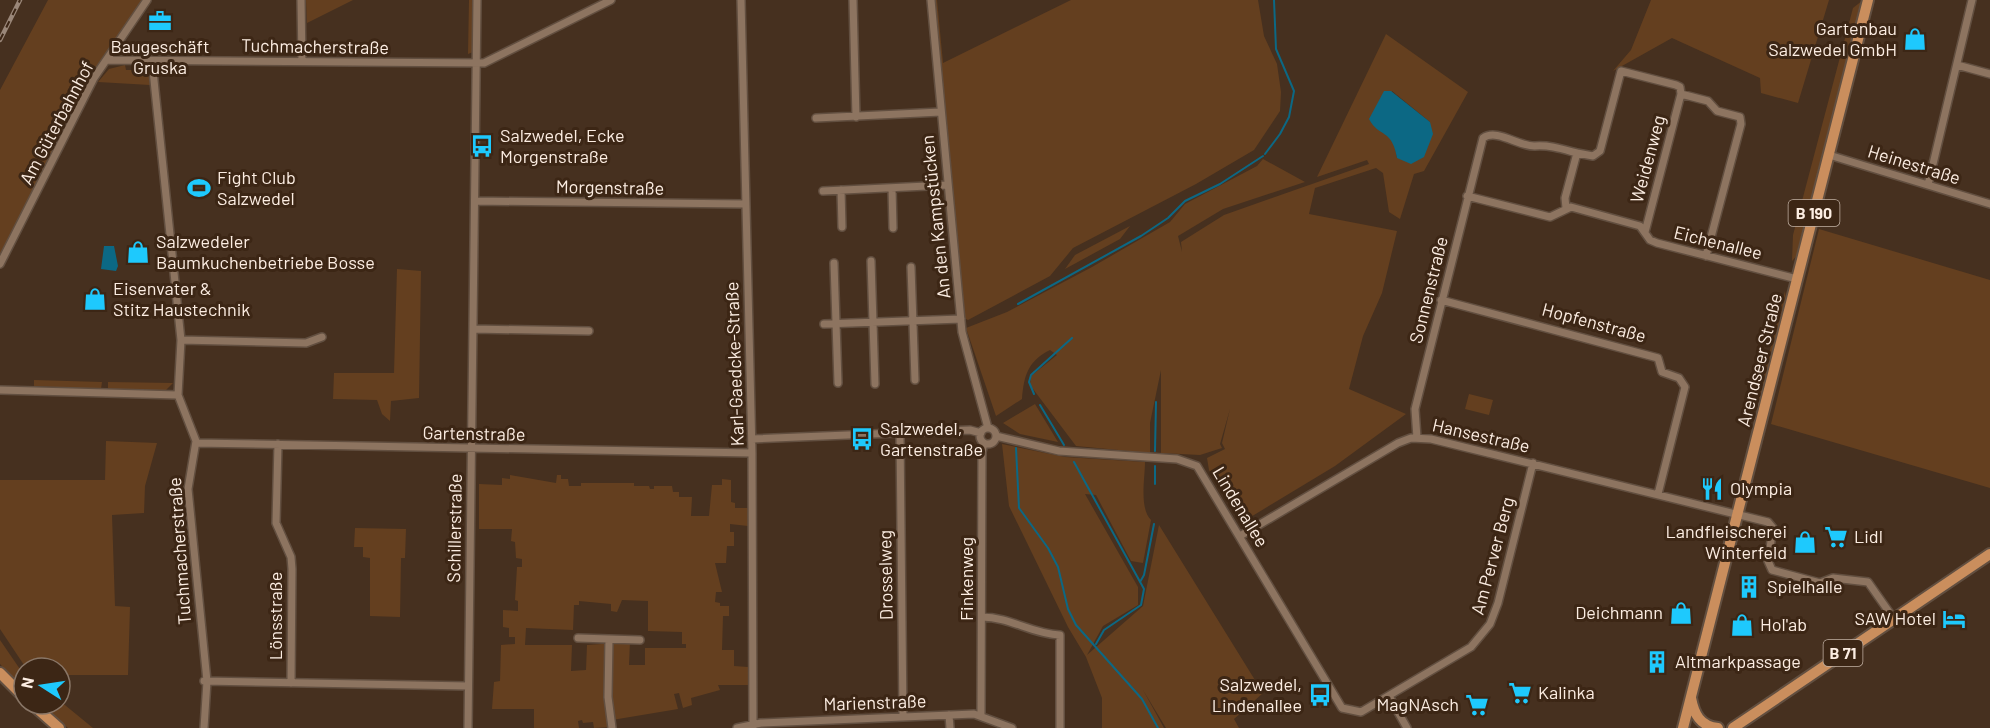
<svg xmlns="http://www.w3.org/2000/svg" width="1990" height="728" viewBox="0 0 1990 728" font-family="Barlow,sans-serif">
  <style>
    .green { fill: #643f1f; fill-rule: evenodd }
    .water { fill: #0c6884 }
    .lines { fill: none; stroke-linecap: round; stroke-linejoin: round }
    .stream { stroke: #0c6884; stroke-width: 2 }
    .minor-casing { stroke: #624f40; stroke-width: 10 }
    .primary-casing { stroke: #624f40; stroke-width: 14 }
    .minor { stroke: #8d7460; stroke-width: 7 }
    .primary { stroke: #ca8e5d; stroke-width: 10 }
    .rail-casing { stroke: #9a8779; stroke-width: 4.5 }
    .rail { stroke: #3c2615; stroke-width: 2; stroke-dasharray: 7; stroke-linecap: butt }
    .labels { text-anchor: middle; stroke-width: 6; stroke-linejoin: round; paint-order: stroke }
    .shield { fill: #3c2615; stroke: #c2b1a4; stroke-width: 1.5 }
    .shield-label { font-size: 16px; font-weight: bold; fill: #fcede2 }
    .poi-label { font-size: 18px; fill: #fcede2; stroke: #3c2615; text-anchor: start }
    .street-label { font-size: 18px; fill: #fcede2; stroke: #3c2615 }
  </style>
  <rect width="100%" height="100%" fill="#46301f"/>
  <path class="green" d="M48,0h95l-52,74 -91,181v-165z
    M306,0h47l-46,23z
    M469,0h5l-1,52 -5,2z
    M934,0h3l6,63 128,-63h187l6,36 13,28 4,28 -1,19 -26,39 -58,34 -123,64 -23,28 -82,44 -4,-2z
    M1651,0h178l-31,103 -37,-10 -1,-15 -88,-40 -59,33 18,-21z
    M1863,0l-62,251 -9,10 1,-26 60,-227z
    M1386,34l82,58 -44,79 -10,3 -14,45 -11,-7 -6,-39 -7,-5 -61,20 -6,26 88,17 -15,62 -19,43 -14,53 57,25 -71,52 -86,52h-6l-2,-5 -8,-2 -24,-41 -2,-12 18,-9 -3,-6 8,-34 -10,35 2,4 -22,7 -39,-2v-83l-11,53v30l-74,-7 -46,-61 1,-9 26,-21 -7,-5c-22,11 -26,25 -28,49l-26,17 -30,-88 41,-16 85,-45 78,-45 15,-18 72,-38 6,-7 42,23 -82,27 -45,27 4,16 -1,-10 43,-27 145,-51 -2,-4 -50,17zM1392,91l38,31 -33,36 -3,-16 -8,-9z
    M125,65l1,5h7l1,-5 14,6 2,14 -52,-3 11,-13z
    M1130,226l-10,13 -55,30 10,-14z
    M1819,229l171,51v208l-219,-64z
    M397,269l24,2 -2,127 -28,3 -1,20 -8,-7 -5,-14 -44,-1 1,-26h60z
    M1785,291l1,11 -24,99 -3,6v-14z
    M34,380l68,2 -1,7 -67,-3z
    M108,382l65,1 -8,8 -57,-2z
    M1469,394l24,6 -4,15 -24,-6z
    M1035,404l23,38 -38,-8 -17,-11z
    M106,441l51,2 -12,43 -1,27 -32,2 3,91 15,1 -2,68h-68v-7h-34l-26,-39v-149h105z
    M1002,444l63,13 80,5c0,16 -6,46 6,58l-8,43 -12,-2 -35,-66 -11,-1 53,93v18l-35,21 -16,29 56,-49 16,-81 104,168 -29,26 5,9h-73l-23,-38 21,38h-62v-30l-16,-41 -18,-30 -59,-121z
    M510,475l46,8 1,-8h4v4h7l1,7h12v-3h53v3h15l1,3h4v-3h18l1,6h6v5h13l-1,19h18l3,-31h10v-6l9,1v22l4,1v5h13v18l-18,-2v8h4v14h-7l-1,17h-11l7,29h-6l-1,10 5,1v3h9v10h-6l-1,34h12v16l14,1v18h-30l2,5 -29,8 1,7 -9,3 -4,-15 -5,1 4,15 -66,11v7l-18,1 -1,-6 -10,1 -1,-3 -4,1 1,7h-45v-19h-42l2,-27 6,-1 1,-36 14,-1v-7h-6v-9l-6,-1v-17l15,1v-10l-3,-1 2,-33h5v-8l-6,-1 -1,-16 -4,-1 1,-12h-33v-45l23,1v-7l8,1zM622,600l26,1v30l34,1v12h4v4h-41v17h-16l1,-23 -43,3 -1,25 -15,1 1,-26h-47l1,-17 47,2 1,-25h5v-4l32,3v7l6,1z
    M355,528l51,1 -1,29h-4l-1,59 -30,-1v-58l-7,-1v-10h-9z
    M0,640l24,35v15l-24,-26z
    M60,701l33,27h-25l-29,-24h21z"/>
  <path class="water" d="M1384,91h7l39,31 3,12 -9,23 -13,7 -14,-6c-5,-30 -18,-20 -28,-39z
    M104,246h10l4,20 -2,5 -15,-2z"/>
  <g class="lines">
    <path class="stream" d="M1265,154l15,-20 9,-17 5,-26 -18,-42 -2,-49
      M1018,304l123,-68 27,-18 17,-17 35,-17 43,-28
      M1034,394l-5,-12 2,-7 41,-37
      M1040,405l24,40
      M1016,448l3,60 29,40 10,19 10,42 8,16 66,74 16,29
      M1155,451l1,-49
      M1074,462l70,127 -3,16 -37,25 -8,14
      M1155,484v-18
      M1140,582l4,-7 10,-51"/>
    <g class="minor-casing">
      <path id="minor" d="M301,0l1,61
        M741,0l11,453 1,275
        M853,0l3,117
        M931,0l31,332 26,96
        M108,60l376,3 127,-63
        M152,61l29,279 -3,55 18,46 -8,48 19,192 -3,47
        M1957,65l33,9
        M816,118l125,-6
        M1829,155l161,49
        M1928,185l44,-185
        M892,188l1,40
        M841,190l1,37
        M823,191l125,-6
        M1467,196l83,21 21,-10 69,19 10,14 7,3 140,36
        M475,201l270,3
        M1566,208l-1,-10 12,-45 16,3 7,-5 21,-80 55,14 4,2 1,7 27,7 9,10 23,6 1,7 -35,132
        M1645,232l36,-138
        M871,261l4,123
        M834,263l4,120
        M0,264l94,-186 53,-78
        M911,267l4,113
        M1441,300l217,58 4,14 17,6 6,9 -27,107
        M824,324l137,-5
        M473,329l116,2
        M181,340l125,3 16,-6
        M0,390l178,5
        M980 436a8 8 0 1 1 16 0a8 8 0 1 1-16 0Z
        M900,434l3,283
        M996,436l63,15 118,8 20,7 145,242 19,4 110,-65 19,-23 8,-21 35,-140
        M1417,438l-2,-29 68,-271c14,-10 36,9 52,8 15,-1 27,3 42,7
        M752,439l218,-9 11,3
        M196,443l556,10
        M278,444l-2,79 15,34 1,12 -1,114
        M1240,536l158,-93 13,-5 20,1 337,83 5,6 -5,33 4,9 48,13 13,-5 35,4 26,37
        M982,617c28,0 50,17 78,18v93
        M578,638l62,2
        M609,639l-1,58 4,31
        M204,681l264,5
        M1389,696l18,32
        M949,715l1,13
        M981,715l1,-263 2,-9
        M468,728l9,-728
        M737,728l24,-5 213,-9 38,14"/>
    </g>
    <g class="primary-casing">
      <path id="primary" d="M0,673l24,24
        M1691,698c3,16 9,28 27,30
        M32,704l27,24
        M1683,728l185,-728
        M1733,728l257,-174"/>
    </g>
    <use href="#minor" class="minor"/>
    <use href="#primary" class="primary"/>
    <g class="rail-casing">
      <path id="rail" d="M0,40l20,-40"/>
    </g>
    <use href="#rail" class="rail"/>
  </g>
  <defs>
    <g id="office-bare" transform="scale(1.8)"><path d="M-6-3h4V-5.5h4V-3h4V5H-6ZM-1-4.5V-3h2v-1.5ZM-6 0V1H6V0Z" fill="#1ec9fd" stroke="#3c2615" stroke-width="2.5" paint-order="stroke"/></g>
    <g id="shop-bare" transform="scale(1.8)"><path d="M-5-2.5h2.3a2.7 3.5 0 0 1 5.4 0H5L5.5 6h-11ZM-1.5-2.5h3a1.5 2.3 0 0 0-3 0Z" fill="#1ec9fd" stroke="#3c2615" stroke-width="2.5" paint-order="stroke"/></g>
    <g id="bus-bare" transform="scale(1.8)"><path d="M-5-6H5V4H4V6H2V4H-2V6H-4V4H-5ZM-3.5-4V0h7V-4ZM-3.5 1.2v1.5H-2V1.2ZM2 1.2v1.5H3.5V1.2Z" fill="#1ec9fd" stroke="#3c2615" stroke-width="2.5" paint-order="stroke"/></g>
    <g id="stadium-bare" transform="scale(1.8)"><path d="M0-5a6.5 5 0 1 0 0 10a6.5 5 0 1 0 0-10ZM-3.5-1.8h7v3.6h-7Z" fill="#1ec9fd" stroke="#3c2615" stroke-width="2.5" paint-order="stroke"/></g>
    <g id="restaurant-bare" transform="scale(1.8)"><path d="M-5-6h1v4h1v-4h1v4h1v-4h1v5L-1.5 .5V6h-2V.5L-5-1ZM5-6V6H3V1.5H1.5Q1.5-4 5-6Z" fill="#1ec9fd" stroke="#3c2615" stroke-width="2.5" paint-order="stroke"/></g>
    <g id="supermarket-bare" transform="scale(1.8)"><path d="M-6-5.5h2.5l.6 2H6L4.5 2H-2.5L-4.4-4H-6ZM-1.5 3.2a1.3 1.3 0 1 0 .1 0ZM3 3.2a1.3 1.3 0 1 0 .1 0Z" fill="#1ec9fd" stroke="#3c2615" stroke-width="2.5" paint-order="stroke"/></g>
    <g id="building-bare" transform="scale(1.8)"><path d="M-4-6H4V6H1V3H-1V6H-4ZM-2.5-4.3h1.7v1.8h-1.7ZM.8-4.3h1.7v1.8H.8ZM-2.5-1h1.7V.8h-1.7ZM.8-1h1.7V.8H.8Z" fill="#1ec9fd" stroke="#3c2615" stroke-width="2.5" paint-order="stroke"/></g>
    <g id="hotel-bare" transform="scale(1.8)"><path d="M-6-4.5h1.5V1H6V5H4.5V3h-9V5H-6ZM-4 0a1.8 1.8 0 1 1 3.6 0ZM.5 0V-2.5h3Q6-2.5 6 0Z" fill="#1ec9fd" stroke="#3c2615" stroke-width="2.5" paint-order="stroke"/></g>
  </defs>
  <g fill-rule="evenodd">
    <use href="#office-bare" x="160" y="21"/>
    <use href="#shop-bare" x="1915" y="39"/>
    <use href="#bus-bare" x="482" y="146"/>
    <use href="#stadium-bare" x="199" y="188"/>
    <use href="#shop-bare" x="138" y="252"/>
    <use href="#shop-bare" x="95" y="299"/>
    <use href="#bus-bare" x="862" y="439"/>
    <use href="#restaurant-bare" x="1712" y="489"/>
    <use href="#supermarket-bare" x="1836" y="537"/>
    <use href="#shop-bare" x="1805" y="542"/>
    <use href="#building-bare" x="1749" y="587"/>
    <use href="#shop-bare" x="1681" y="613"/>
    <use href="#hotel-bare" x="1954" y="619"/>
    <use href="#shop-bare" x="1742" y="625"/>
    <use href="#building-bare" x="1657" y="662"/>
    <use href="#supermarket-bare" x="1520" y="693"/>
    <use href="#bus-bare" x="1320" y="695"/>
    <use href="#supermarket-bare" x="1477" y="705"/>
  </g>
  <g class="labels">
    <g class="shield">
      <rect x="1788.5" y="200" width="51" height="26" rx="4.5"/>
      <rect x="1823.5" y="640" width="39" height="26" rx="4.5"/>
    </g>
    <g class="shield-label">
      <text x="1814" y="219">B 190</text>
      <text x="1843" y="659">B 71</text>
    </g>
    <g class="poi-label">
      <text x="1897" y="35" text-anchor="end">Gartenbau<tspan x="1897" dy="21">Salzwedel GmbH</tspan></text>
      <text x="160" y="53" text-anchor="middle">Baugeschäft<tspan x="160" dy="21">Gruska</tspan></text>
      <text x="500" y="142">Salzwedel, Ecke<tspan x="500" dy="21">Morgenstraße</tspan></text>
      <text x="217" y="184">Fight Club<tspan x="217" dy="21">Salzwedel</tspan></text>
      <text x="156" y="248">Salzwedeler<tspan x="156" dy="21">Baumkuchenbetriebe Bosse</tspan></text>
      <text x="113" y="295">Eisenvater &amp;<tspan x="113" dy="21">Stitz Haustechnik</tspan></text>
      <text x="880" y="435">Salzwedel,<tspan x="880" dy="21">Gartenstraße</tspan></text>
      <text x="1730" y="495">Olympia</text>
      <text x="1787" y="538" text-anchor="end">Landfleischerei<tspan x="1787" dy="21">Winterfeld</tspan></text>
      <text x="1854" y="543">Lidl</text>
      <text x="1767" y="593">Spielhalle</text>
      <text x="1663" y="619" text-anchor="end">Deichmann</text>
      <text x="1936" y="625" text-anchor="end">SAW Hotel</text>
      <text x="1760" y="631">Hol'ab</text>
      <text x="1675" y="668">Altmarkpassage</text>
      <text x="1302" y="691" text-anchor="end">Salzwedel,<tspan x="1302" dy="21">Lindenallee</tspan></text>
      <text x="1538" y="699">Kalinka</text>
      <text x="1459" y="711" text-anchor="end">MagNAsch</text>
    </g>
    <g class="street-label">
      <text transform="translate(315 47) rotate(1)" y="6">Tuchmacherstraße</text>
      <text transform="translate(57 123) rotate(-62)" y="6">Am Güterbahnhof</text>
      <text transform="translate(1648 159) rotate(-75)" y="6">Weidenweg</text>
      <text transform="translate(1914 165) rotate(17)" y="6">Heinestraße</text>
      <text transform="translate(610 188) rotate(1)" y="6">Morgenstraße</text>
      <text transform="translate(936 217) rotate(-96)" y="6">An den Kampstücken</text>
      <text transform="translate(1718 243) rotate(14)" y="6">Eichenallee</text>
      <text transform="translate(1429 290) rotate(-76)" y="6">Sonnenstraße</text>
      <text transform="translate(1594 323) rotate(15)" y="6">Hopfenstraße</text>
      <text transform="translate(1760 360) rotate(-76)" y="6">Arendseer Straße</text>
      <text transform="translate(735 364) rotate(-92)" y="6">Karl-Gaedcke-Straße</text>
      <text transform="translate(474 434) rotate(1)" y="6">Gartenstraße</text>
      <text transform="translate(1481 436) rotate(13)" y="6">Hansestraße</text>
      <text transform="translate(1240 507) rotate(59)" y="6">Lindenallee</text>
      <text transform="translate(455 528) rotate(-89)" y="6">Schillerstraße</text>
      <text transform="translate(180 551) rotate(-94)" y="6">Tuchmacherstraße</text>
      <text transform="translate(1493 556) rotate(-75)" y="6">Am Perver Berg</text>
      <text transform="translate(886 575) rotate(-91)" y="6">Drosselweg</text>
      <text transform="translate(967 579) rotate(-90)" y="6">Finkenweg</text>
      <text transform="translate(276 616) rotate(-90)" y="6">Lönsstraße</text>
      <text transform="translate(875 703) rotate(-2)" y="6">Marienstraße</text>
    </g>
  </g>
  <g transform="translate(42 686) rotate(282)"><circle r="28" fill="#3c2615" stroke="#897667" stroke-width="1.5"/>
  <path d="M0-4.5L10 22L0 15L-10 22Z" fill="#1ec9fd"/>
  <text y="-9" font-size="16" font-weight="bold" text-anchor="middle" fill="#fcede2">N</text>
  </g>
</svg>
